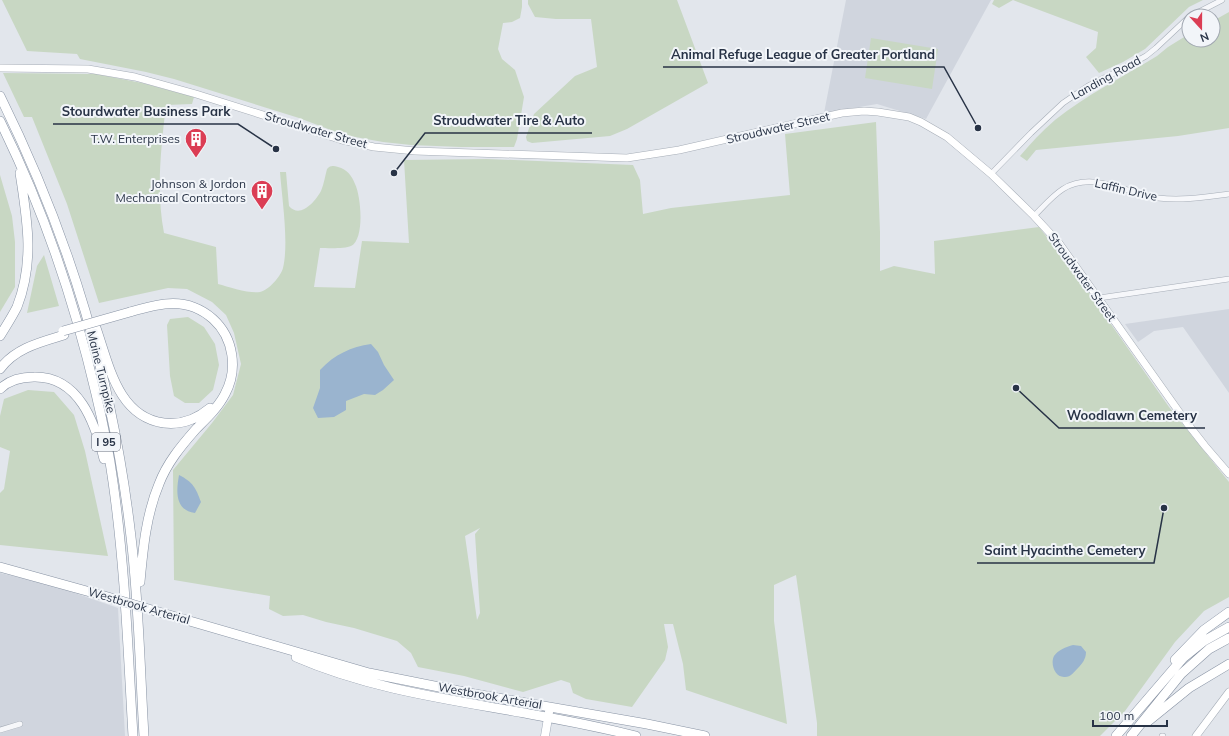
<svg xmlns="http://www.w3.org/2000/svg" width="1229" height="736" viewBox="0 0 1229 736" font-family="Mulish,sans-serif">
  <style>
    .built { fill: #d0d5de }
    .green { fill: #c8d7c3; fill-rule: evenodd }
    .water { fill: #9ab4cf }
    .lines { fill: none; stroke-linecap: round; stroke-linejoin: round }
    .street-casing { stroke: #a6adb7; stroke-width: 6 }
    .secondary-casing { stroke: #a6adb7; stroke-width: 8 }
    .primary-casing { stroke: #a0aab9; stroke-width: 9 }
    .highway-casing { stroke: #8893a4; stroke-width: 10 }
    .street { stroke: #f6f7fa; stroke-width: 5 }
    .secondary { stroke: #fff; stroke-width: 7 }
    .primary { stroke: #fff; stroke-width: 8 }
    .highway { stroke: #fff; stroke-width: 9 }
    .highway-bridge-casing { stroke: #8893a4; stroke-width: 10; stroke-linecap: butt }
    .highway-bridge { stroke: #fff; stroke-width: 9 }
    .labels { text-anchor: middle; stroke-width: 4; stroke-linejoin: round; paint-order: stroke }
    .shield { fill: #f2f5f9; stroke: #656d7c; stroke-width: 1 }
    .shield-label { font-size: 11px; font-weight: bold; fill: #283346 }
    .street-label { font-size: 12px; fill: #283346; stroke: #f2f5f9 }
    .poi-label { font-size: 12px; fill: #283346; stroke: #f2f5f9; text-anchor: end }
    .leader { fill: none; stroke: #283346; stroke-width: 1.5 }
    .callout-dot { fill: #283346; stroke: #f2f5f9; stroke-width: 1.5 }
    .callout-label { font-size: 13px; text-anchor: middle; font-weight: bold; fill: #283346; stroke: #f2f5f9; stroke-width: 4; stroke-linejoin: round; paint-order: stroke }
  </style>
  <rect width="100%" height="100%" fill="#e2e6ec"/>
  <path class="built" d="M846,0h145l-65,119 -49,-15 -53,9z
    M1229,309v84l-46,-66 -29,4 -16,11 -13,-18z
    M0,573l49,11 69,24 7,128h-125z"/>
  <path class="green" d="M2,0h520v7l-2,11 -8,4 -9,1 -5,26 4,10 13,11 9,27 -7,42 -3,8h-53l-50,-2 -28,-3 -39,-7 -45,-17 -125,-39 -28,-7 -66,-13 -3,-5 -50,-3z
    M528,0h149l31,83 -81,46 -17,7 -78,7 -5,-2 -1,-4 8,-23 41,-38 22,-9 -6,-48h-35l-21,-2 -7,-13z
    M994,0h209l-14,7 -44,42 -22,13 -24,11 -13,-16 10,-9 2,-16 -85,-32 -14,8 -7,-4z
    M1229,12v116l-51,8 -142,14 -9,11 -7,-5c11,-13 22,-25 35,-36 31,-25 68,-43 102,-64l11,-9 21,-13v6h24v-19z
    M871,38l67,11 -6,40 -67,-11z
    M3,73l93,1 46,9 52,14 -2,7 -26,1c-5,43 -10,86 -2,128l52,14 2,37c11,3 32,10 42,8 9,-2 21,-16 23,-24 6,-25 -1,-69 -3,-96h6l3,34c11,13 26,-4 32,-15 3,-7 4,-15 6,-22 4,-4 6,-3 11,-2 9,2 14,9 17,17 6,12 10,55 -4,62 -6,3 -24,2 -31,2l-6,39 41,1 7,-47 47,2 -5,-83 83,-1 146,6 7,15 3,34 28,-6 119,-13 -5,-61 91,-12 4,110v39l14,-5 41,8 -1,-33 105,-14 39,50 91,130 60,75v115l-25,14 -29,31 -50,69 -25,25h-283v-13l-21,-148 -22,10v36l13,103 -101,-34 -3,-26 -10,-40h-9l4,23 -3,13 -33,47 -46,-8 -13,-6 -3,-10 -9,-3 -38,12 -59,-16 -46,-9 -7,-14 -14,-12 -43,-13 -28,-6 -23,-7 -20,1 -14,-7 1,-13 -96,-16 -1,-110 39,-47 21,-28 8,-31 -7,-31 -8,-18 -14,-13 -25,-13 -19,-1 -69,15 -32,-99 -35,-87h-8zM480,528l-5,6 5,79 -3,7 -12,-84z
    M0,175l12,41 3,26v45l-15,25z
    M44,255l15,51 -32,7 10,-47z
    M188,317l16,10 11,17 4,21 -6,25 -14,13h-14l-11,-7 -4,-20 -3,-51 3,-6z
    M28,390l26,2 20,23 11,36 23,105 -108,-11v-52l4,-4 6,-38 -10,-4v-31l4,-17z"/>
  <path class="water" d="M371,344l7,8 6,13 10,15 -11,10 -8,5 -11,-1 -18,7v9l-12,7 -16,1 -5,-10 7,-20v-18c15,-16 31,-23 51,-26z
    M179,475c14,7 17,13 22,27l-6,11c-20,-3 -19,-21 -16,-38z
    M1073,645l8,1 5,6c0,7 -4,12 -8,16 -4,4 -7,9 -13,9 -10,1 -15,-13 -11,-21 4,-6 12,-9 19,-11z"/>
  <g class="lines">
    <g class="street-casing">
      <path id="street" d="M1191,16l31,-16
        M991,174l40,-41 32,-30 25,-17 36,-18 22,-12 10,-8 33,-31
        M1034,216c9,-9 18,-20 29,-27 30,-19 65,5 95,9 24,3 48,-1 71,-4
        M1099,298l130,-19
        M0,730l20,-6
        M1162,736h1"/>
    </g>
    <g class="secondary-casing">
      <path id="secondary" d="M0,68l88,1 47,8 61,17 146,46 32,7 41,4 212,7 52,-8 163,-37 22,-2 14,1 31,5 12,5 26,15 44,37 43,42 25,27 128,180 18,23 24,28
        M1196,736l33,-44"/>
    </g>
    <g class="primary-casing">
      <path id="primary" d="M545,736l4,-24"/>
    </g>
    <g class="highway-casing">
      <path id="highway" d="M0,96c70,141 113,284 131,441 8,66 9,133 13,199
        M0,121c43,87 74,179 96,273 7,29 13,58 17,88 12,84 15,169 20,254
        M130,312c30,-9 57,-16 83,7 21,19 25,51 12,75 -7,14 -19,25 -29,35 -15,17 -29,34 -37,55 -13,31 -16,65 -19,98
        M96,328c13,37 22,89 68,95 17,2 33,-4 46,-15
        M0,336c6,-10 12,-19 17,-29 18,-46 10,-88 3,-134
        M0,369c15,-21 41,-27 64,-34
        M0,389c9,-9 22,-12 34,-12 45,-1 61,46 70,82
        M0,567l101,28
        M162,613l207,60 100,20 178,31 58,12
        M296,657c76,33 158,43 239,58 34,6 68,13 101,21
        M1175,660l29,-30 25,-18
        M1147,722l42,-34 40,-24
        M1116,736l67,-78 21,-17 25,-14
        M1131,736l50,-62 28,-25 20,-11"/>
    </g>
    <use href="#street" class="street"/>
    <use href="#secondary" class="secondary"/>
    <use href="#primary" class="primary"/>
    <use href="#highway" class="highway"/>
    <g class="highway-bridge-casing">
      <path id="highway-bridge" d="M63,331l67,-19
        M101,595l61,18"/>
    </g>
    <use href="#highway-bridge" class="highway-bridge"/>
  </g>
  <defs>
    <g id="building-pin" transform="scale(1.15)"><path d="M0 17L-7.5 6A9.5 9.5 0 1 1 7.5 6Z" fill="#db3d54" stroke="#f2f5f9"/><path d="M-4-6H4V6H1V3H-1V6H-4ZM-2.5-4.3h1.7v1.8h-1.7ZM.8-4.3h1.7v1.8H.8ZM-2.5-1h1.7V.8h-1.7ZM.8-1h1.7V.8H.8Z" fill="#fff"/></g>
  </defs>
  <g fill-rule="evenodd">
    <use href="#building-pin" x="196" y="139"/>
    <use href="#building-pin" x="262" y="191"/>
  </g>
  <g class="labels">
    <rect class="shield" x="92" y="433" width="28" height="18" rx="3"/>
    <g class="shield-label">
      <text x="106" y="446">I 95</text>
    </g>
    <g class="street-label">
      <text transform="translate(1106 78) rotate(-29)" y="4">Landing Road</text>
      <text transform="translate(778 128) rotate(-13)" y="4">Stroudwater Street</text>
      <text transform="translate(316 130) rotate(16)" y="4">Stroudwater Street</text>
      <text transform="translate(1126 190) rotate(13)" y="4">Laffin Drive</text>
      <text transform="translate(1082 277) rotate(54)" y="4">Stroudwater Street</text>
      <text transform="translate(101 372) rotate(76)" y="4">Maine Turnpike</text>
      <text transform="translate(139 606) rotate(16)" y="4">Westbrook Arterial</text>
      <text transform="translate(490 696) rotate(10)" y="4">Westbrook Arterial</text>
    </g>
    <g class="poi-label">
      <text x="180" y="143">T.W. Enterprises</text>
      <text x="246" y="188">Johnson &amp; Jordon<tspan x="246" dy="14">Mechanical Contractors</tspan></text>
    </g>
  </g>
  <path class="leader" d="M978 128L944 67H663M276 149L238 124H53M394 173L425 133H592M1016 388L1059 428H1205M1164 508L1154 563H977"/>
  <g class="callout-dot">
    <circle cx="978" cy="128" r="4"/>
    <circle cx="276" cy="149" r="4"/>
    <circle cx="394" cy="173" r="4"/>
    <circle cx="1016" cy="388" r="4"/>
    <circle cx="1164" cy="508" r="4"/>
  </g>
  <g class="callout-label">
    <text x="803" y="59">Animal Refuge League of Greater Portland</text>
    <text x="146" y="116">Stourdwater Business Park</text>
    <text x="509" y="125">Stroudwater Tire &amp; Auto</text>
    <text x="1132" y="420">Woodlawn Cemetery</text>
    <text x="1065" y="555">Saint Hyacinthe Cemetery</text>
  </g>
  <g transform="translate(1201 28) rotate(159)"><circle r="19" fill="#f2f5f9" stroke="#a1a7b1"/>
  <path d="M0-3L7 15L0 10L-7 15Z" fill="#db3d54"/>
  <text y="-6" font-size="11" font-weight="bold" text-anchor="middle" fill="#283346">N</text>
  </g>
  <path d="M1093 720v6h74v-6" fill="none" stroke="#283346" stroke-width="2"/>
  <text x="1099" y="720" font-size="12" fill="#283346" stroke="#f2f5f9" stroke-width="3" paint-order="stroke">100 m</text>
</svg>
